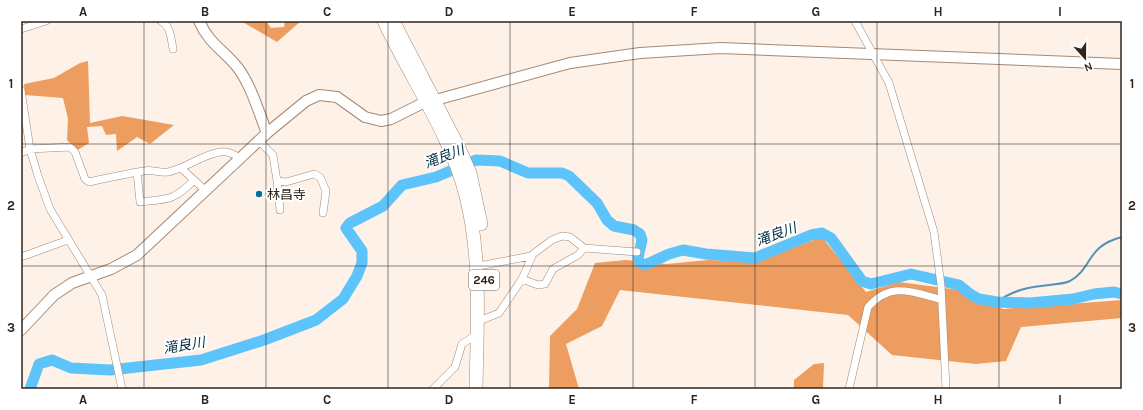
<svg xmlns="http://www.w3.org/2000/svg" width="1143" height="410" viewBox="0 0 1143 410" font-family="Karla,'Noto Sans JP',sans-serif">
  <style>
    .forest { fill: #ed9d5f }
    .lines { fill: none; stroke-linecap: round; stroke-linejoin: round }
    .stream { stroke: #4f94b8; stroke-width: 2 }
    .river { stroke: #5cc4fa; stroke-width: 11 }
    .street-casing { stroke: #a58975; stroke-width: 8 }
    .secondary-casing { stroke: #a58975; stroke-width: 12 }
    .highway-casing { stroke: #a58975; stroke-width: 14 }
    .street { stroke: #fff; stroke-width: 7 }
    .secondary { stroke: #fff; stroke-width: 10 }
    .highway { stroke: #fff; stroke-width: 13 }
    .grid { fill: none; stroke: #30251d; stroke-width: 1; stroke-opacity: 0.55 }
    .poi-dot { fill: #01729d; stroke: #fff; stroke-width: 1.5 }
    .labels { text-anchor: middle; stroke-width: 4; stroke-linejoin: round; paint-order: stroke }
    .shield { fill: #fff; stroke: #6e6661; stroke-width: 1 }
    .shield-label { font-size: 12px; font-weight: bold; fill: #30251d }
    .poi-label { font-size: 13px; fill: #30251d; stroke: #fff; text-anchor: start }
    .water-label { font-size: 14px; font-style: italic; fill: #002e43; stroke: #fff }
    .neatline { fill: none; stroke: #30251d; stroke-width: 1.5 }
    .grid-label { font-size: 13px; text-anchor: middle; font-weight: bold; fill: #30251d }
  </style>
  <rect width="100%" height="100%" fill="#fdf1e8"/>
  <path class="forest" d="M241,21h25l5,7 13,-1 1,-6h16l-24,21z
    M88,61l2,62 32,-7 52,9 -24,19 -13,-7 -20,14 -1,-17 -10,1 -4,-9 -15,1 2,16 -13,8 -9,-11 1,-21 -5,-21 -38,-3 -1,-11 30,-6 26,-15z
    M822,237l44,55 33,-10 68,9 36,18 119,-9v18l-101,9 -15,34 -30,3 -84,-9 -44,-40 -228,-25 -18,36 -36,18 13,45h-30l1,-53 27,-27 18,-46 31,-3 41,4 41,-4 46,2z
    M824,363l-1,26h-29v-9l20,-16z"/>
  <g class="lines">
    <path class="stream" d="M997,302c16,-12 32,-15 52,-17 6,-1 15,-1 21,-4 23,-13 16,-35 52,-44"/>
    <path class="river" d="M30,389l9,-25 13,-4 19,8 39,2 91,-10 63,-20 52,-20 27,-21 14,-23 5,-13v-12l-16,-23 4,-5 33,-17 19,-21 34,-8 40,-17 24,1 28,12h34l7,3 28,27 10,17 7,6 20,4 6,4 2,6 -4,18 2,5 5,2 24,-11 14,-4 23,4 49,4 56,-23 11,-2 9,5 31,43 9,3 40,-10 48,11 11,9 9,5 18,3 33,1 43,-4 21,-5 20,-2 8,2"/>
    <g class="street-casing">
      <path id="street" d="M161,21c10,5 10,18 12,28
        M855,21l34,62 45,149 7,53 5,104
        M21,29l25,-8
        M21,90l9,59 8,27 12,33 52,86 20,94
        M259,141l14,14 4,26 9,1 28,-8 6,3 6,14 -3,22
        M21,153l9,-4 40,-2 5,5 10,27 4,3c18,-4 36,-8 55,-11 7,-2 15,2 24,1 19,-4 33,-17 52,-20 8,-1 13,2 20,6
        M181,168l25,23
        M137,172l3,30c27,-3 34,-1 54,-22
        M277,181l3,29
        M21,257l47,-17
        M484,265l47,-9
        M522,279l16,6 7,-1 8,-15 25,-14 6,-7
        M484,319l15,-6 23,-34 11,-25 19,-14 10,-4 8,1 14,11 53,4
        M433,389l22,-22 7,-23 14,-9
        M849,389l19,-82c23,-26 44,-15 72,-8"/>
    </g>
    <g class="secondary-casing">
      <path id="secondary" d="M199,21c10,23 25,29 39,47 13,17 21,45 29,65
        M21,330l33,-35 18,-12 39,-14 26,-14 130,-122 39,-32 13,-6 18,2 28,20 16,4 10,-2 30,-15 149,-41 70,-10 81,-5 401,16"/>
    </g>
    <g class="highway-casing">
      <path id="highway" d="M384,21c27,58 66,112 82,175 16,63 11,129 10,193
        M393,21l66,127 11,25 11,51"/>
    </g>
    <use href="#street" class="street"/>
    <use href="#secondary" class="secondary"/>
    <use href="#highway" class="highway"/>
  </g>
  <path class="grid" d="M144,21v368M266,21v368M388,21v368M510,21v368M633,21v368M755,21v368M877,21v368M999,21v368M21,144h1101M21,266h1101"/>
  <circle class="poi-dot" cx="259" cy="194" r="4"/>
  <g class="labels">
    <rect class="shield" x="469" y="270" width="30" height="20" rx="3"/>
    <g class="shield-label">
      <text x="484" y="284">246</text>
    </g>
    <g class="poi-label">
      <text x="267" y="199">林昌寺</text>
    </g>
    <g class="water-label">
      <text transform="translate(444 156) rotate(-21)" y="5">滝良川</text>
      <text transform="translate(776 234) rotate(-20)" y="5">滝良川</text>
      <text transform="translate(184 345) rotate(-9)" y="5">滝良川</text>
    </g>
  </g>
  <rect width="1143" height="410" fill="none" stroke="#ffffff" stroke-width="44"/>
  <g transform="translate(1085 58) rotate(159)" stroke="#ffffff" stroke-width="3" paint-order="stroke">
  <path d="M0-3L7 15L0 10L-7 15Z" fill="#30251d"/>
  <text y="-6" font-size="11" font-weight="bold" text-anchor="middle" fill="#30251d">N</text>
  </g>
  <rect x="22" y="22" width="1099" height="366" class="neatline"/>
  <g class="grid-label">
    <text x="83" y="16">A</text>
    <text x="205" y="16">B</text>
    <text x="327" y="16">C</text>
    <text x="449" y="16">D</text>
    <text x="572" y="16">E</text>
    <text x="694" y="16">F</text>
    <text x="816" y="16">G</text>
    <text x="938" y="16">H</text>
    <text x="1060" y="16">I</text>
    <text x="11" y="88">1</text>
    <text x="1132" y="88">1</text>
    <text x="11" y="210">2</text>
    <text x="1132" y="210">2</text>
    <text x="11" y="332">3</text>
    <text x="1132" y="332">3</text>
    <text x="83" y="404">A</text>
    <text x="205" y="404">B</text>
    <text x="327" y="404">C</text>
    <text x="449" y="404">D</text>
    <text x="572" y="404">E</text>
    <text x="694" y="404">F</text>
    <text x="816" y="404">G</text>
    <text x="938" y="404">H</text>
    <text x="1060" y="404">I</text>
  </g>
</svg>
